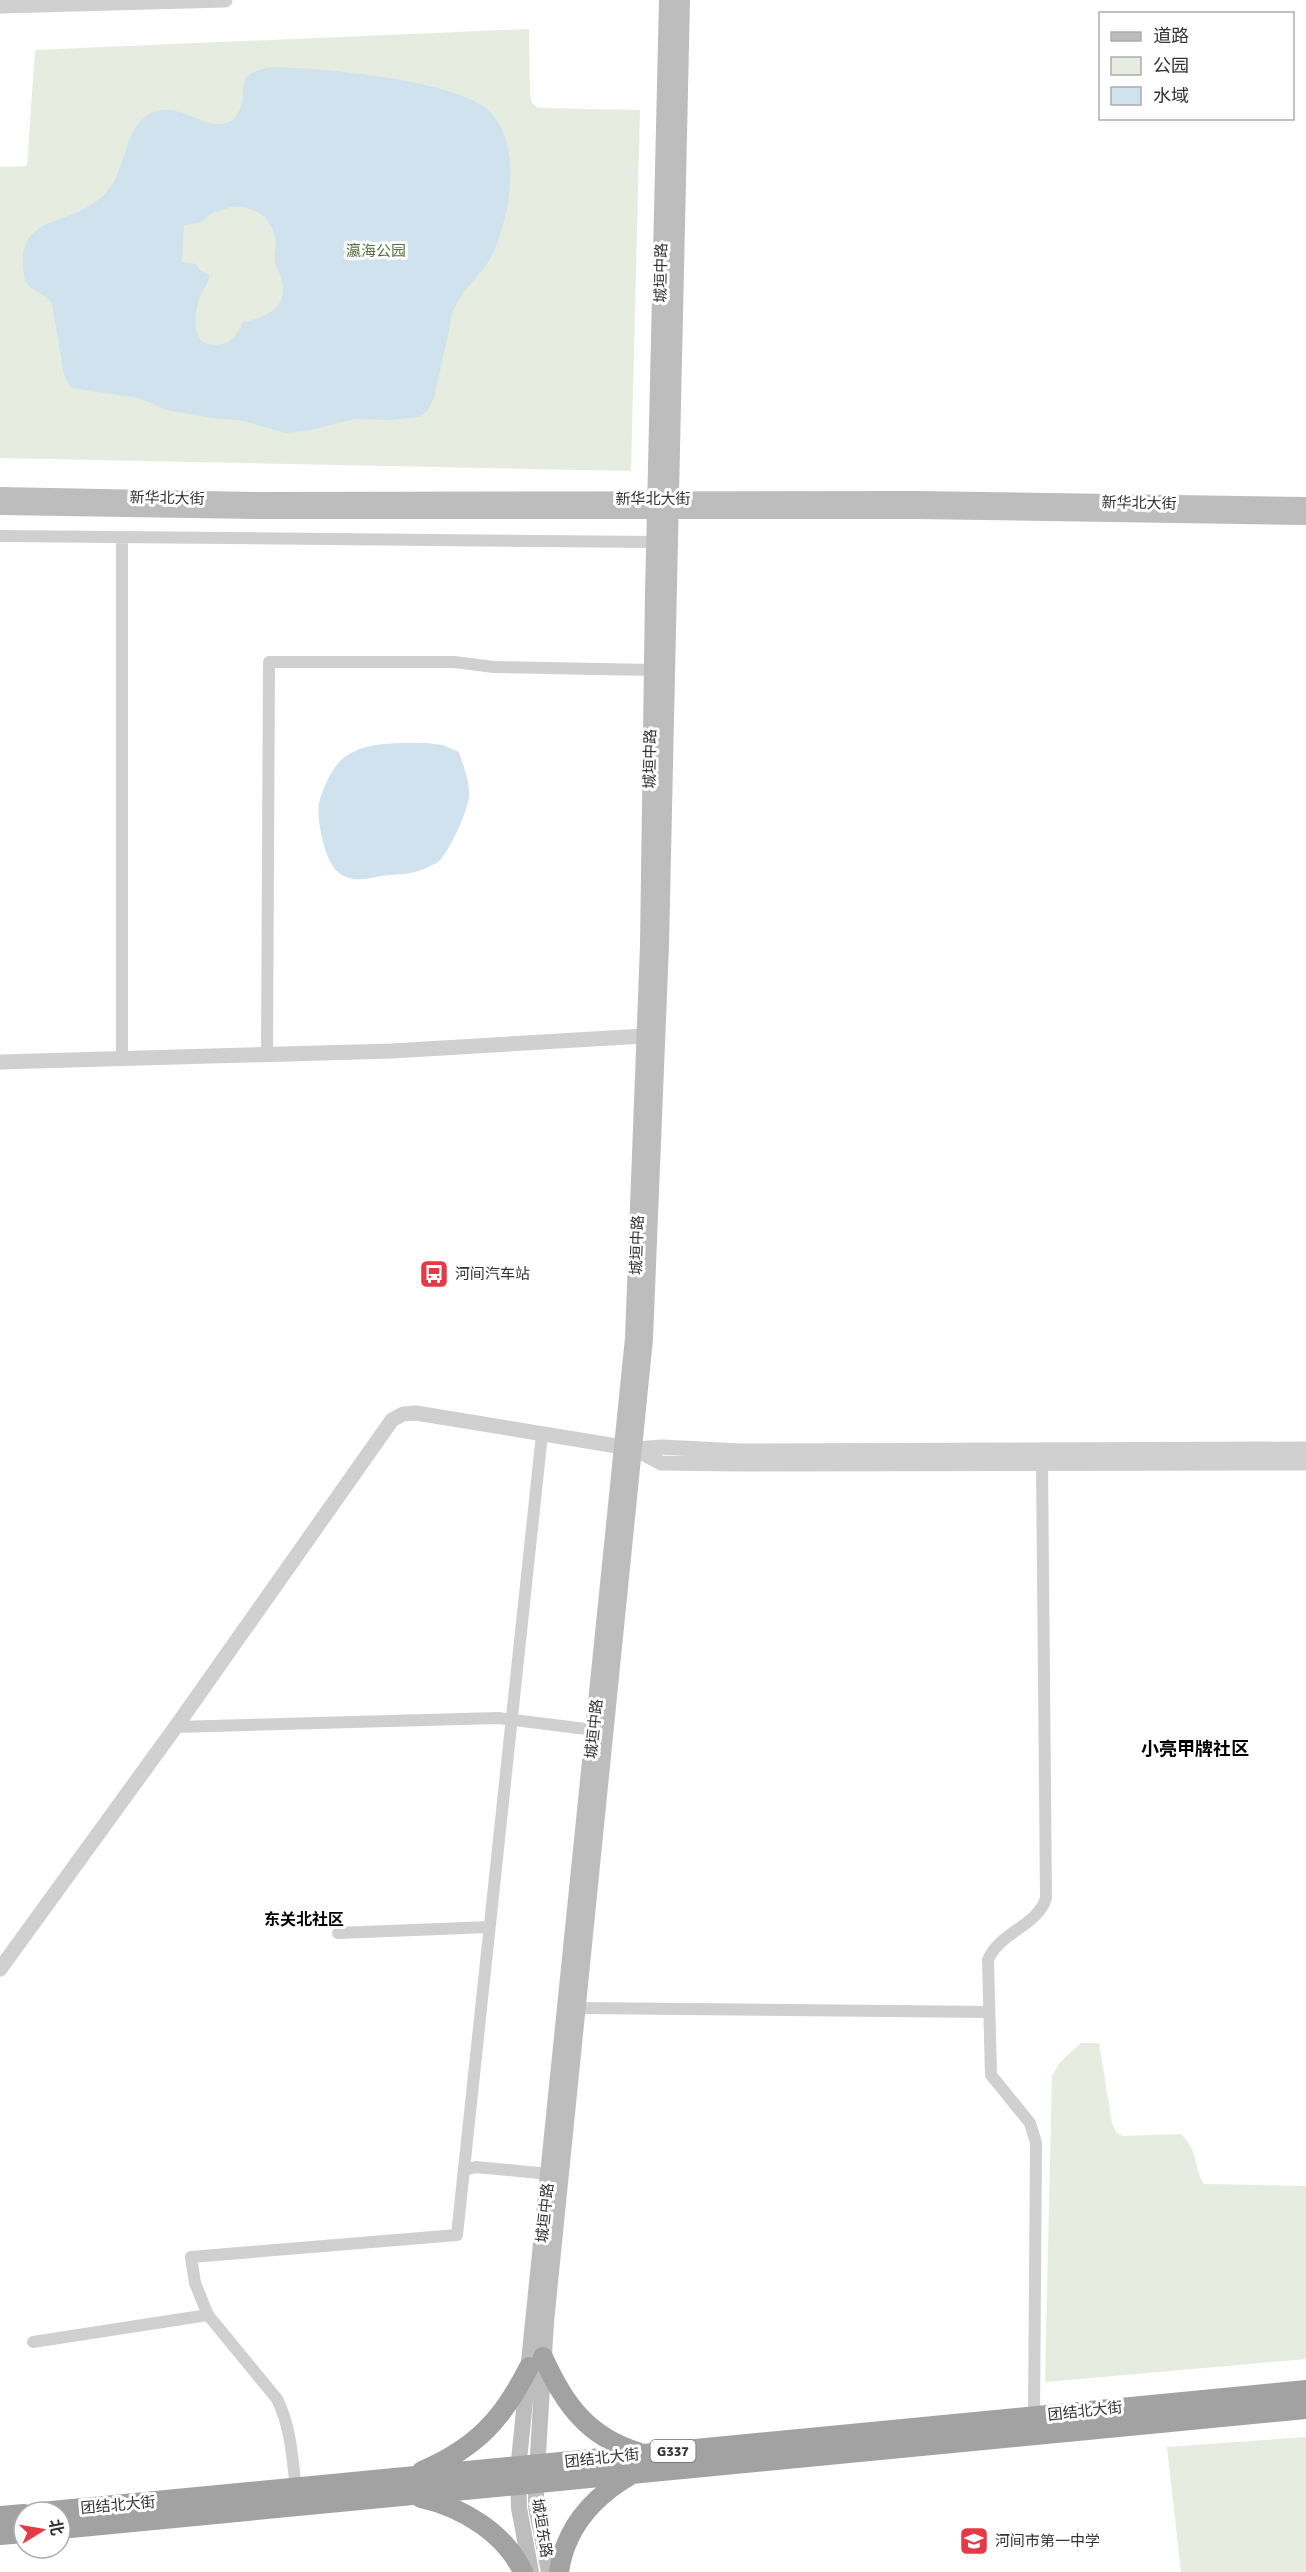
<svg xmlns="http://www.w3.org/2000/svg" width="1306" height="2572" viewBox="0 0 1306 2572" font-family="Signika,'Noto Sans SC',sans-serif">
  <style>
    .green { fill: #e6ecdf }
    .water { fill: #cfe2ee; fill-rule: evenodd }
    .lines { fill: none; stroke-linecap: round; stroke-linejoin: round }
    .minor { stroke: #d0d0d0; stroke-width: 12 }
    .tertiary { stroke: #d0d0d0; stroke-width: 15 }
    .secondary { stroke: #bdbdbd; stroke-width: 16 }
    .trunk { stroke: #a2a2a2; stroke-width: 20 }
    .labels { text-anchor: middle; stroke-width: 6; stroke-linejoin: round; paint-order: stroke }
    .shield { fill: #fff; stroke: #707070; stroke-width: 1.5 }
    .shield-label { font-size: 14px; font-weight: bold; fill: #333 }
    .park-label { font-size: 15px; fill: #56703f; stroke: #fff }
    .street-label { font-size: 15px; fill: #333; stroke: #fff }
    .poi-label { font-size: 15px; fill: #333; stroke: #fff; text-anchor: start }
    .neighbourhood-label { font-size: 16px; font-weight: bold; fill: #000; stroke: #fff }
    .quarter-label { font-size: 18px; font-weight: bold; fill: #000; stroke: #fff }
  </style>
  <rect width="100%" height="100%" fill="#fff"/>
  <path class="green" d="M529,29l1,66 2,8 6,5 102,2 -9,361 -631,-13v-291l27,-1 8,-116z
    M1081,2043h18l13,80 4,9 6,4 59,-2c18,17 12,33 23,50l102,2v173l-261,23 7,-306 8,-14z
    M1306,2437v135h-125l-14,-125z"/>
  <path class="water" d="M271,67c47,1 195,12 223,49 27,35 16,95 1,133 -9,23 -31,37 -41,60 -4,8 -4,18 -6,26 -5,21 -9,42 -14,63l-7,13 -8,6 -27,3 -38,-1 -48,12 -21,2 -45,-13 -21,-1 -52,-9 -29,-12 -65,-10 -4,-3 -5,-10 -12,-71c-6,-11 -20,-12 -27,-23 -15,-74 50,-49 84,-92 18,-22 15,-66 45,-77 28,-11 54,24 78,8 15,-10 8,-35 14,-42 5,-7 17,-9 25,-11zM231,207c21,-2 41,9 44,31 2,8 -1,15 0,23 0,6 5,11 6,17 9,29 -15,40 -38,44 -8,20 -20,28 -41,20 -10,-13 -7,-35 0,-50 3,-6 7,-10 7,-17l-9,-5 -4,-6 -14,-2 2,-37 16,-2 12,-10z
    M426,743l17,2 16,7c4,14 11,29 10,44 -1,15 -18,51 -28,63 -2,3 -7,5 -11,7 -15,9 -32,8 -49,10 -15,3 -30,7 -43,-4 -13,-10 -22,-53 -19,-69 4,-15 13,-37 27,-47 22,-15 54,-13 80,-13z"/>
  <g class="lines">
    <path class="minor" d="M0,536l654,6
      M122,537v520
      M267,1053l2,-391h185l40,5 158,3
      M176,1727l322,-9 96,12
      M338,1933l151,-6
      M578,2008l411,4
      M465,2170l11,-3 73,7
      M33,2342l175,-27
      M1034,2416l2,-273 -6,-20 -39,-48 -3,-115c11,-28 50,-34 58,-62l-4,-434
      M296,2488c-4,-31 -5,-61 -19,-89l-69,-84 -13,-32 -4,-26 266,-22 85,-801"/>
    <path class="tertiary" d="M0,6l225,-6
      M0,1062l392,-11 252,-15
      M635,1449l27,-2 78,4 566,-2
      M0,1969l180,-248 212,-301 11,-6 13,-1 207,34 12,2 26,14 79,1 566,-1"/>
    <path class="secondary" d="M0,495l254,5 661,-1 391,6
      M0,507l254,4h661l391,6
      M531,2572l-12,-64 -1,-38 115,-1132 15,-393 5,-351 14,-594
      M549,2572l-13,-66v-19l10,-165 99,-983 16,-394 21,-945"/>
    <path class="trunk" d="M543,2357c21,47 45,80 95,95
      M422,2471c54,-23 81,-52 107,-104
      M421,2498c41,9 84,35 102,74
      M41,2512l1265,-122
      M0,2516l24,-2
      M60,2529l1246,-120
      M0,2535l24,-2
      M559,2572c6,-43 33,-74 70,-96"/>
  </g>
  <defs>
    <g id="bus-square" transform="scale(1.5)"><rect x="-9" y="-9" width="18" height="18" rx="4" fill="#e63946" stroke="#fff"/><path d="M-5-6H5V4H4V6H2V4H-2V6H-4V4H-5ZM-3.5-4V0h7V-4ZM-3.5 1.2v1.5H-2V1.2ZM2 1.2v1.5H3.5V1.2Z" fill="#fff"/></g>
    <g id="school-square" transform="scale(1.5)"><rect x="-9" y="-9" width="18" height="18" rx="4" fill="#e63946" stroke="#fff"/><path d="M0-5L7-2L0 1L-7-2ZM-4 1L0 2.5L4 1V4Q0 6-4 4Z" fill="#fff"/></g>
  </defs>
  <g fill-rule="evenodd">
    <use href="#bus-square" x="434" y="1274"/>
    <use href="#school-square" x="974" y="2541"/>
  </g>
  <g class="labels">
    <rect class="shield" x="650.5" y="2440" width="45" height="22" rx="4.5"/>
    <g class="shield-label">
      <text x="673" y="2456">G337</text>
    </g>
    <g class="park-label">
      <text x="376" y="256">瀛海公园</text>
    </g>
    <g class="street-label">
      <text transform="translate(661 273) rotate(-89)" y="5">城垣中路</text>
      <text transform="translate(167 498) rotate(1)" y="5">新华北大街</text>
      <text x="653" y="504">新华北大街</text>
      <text transform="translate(1139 503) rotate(1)" y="5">新华北大街</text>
      <text transform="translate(650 759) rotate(-89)" y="5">城垣中路</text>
      <text transform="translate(637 1245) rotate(-88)" y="5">城垣中路</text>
      <text transform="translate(594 1729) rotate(-84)" y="5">城垣中路</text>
      <text transform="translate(545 2213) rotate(-84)" y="5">城垣中路</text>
      <text transform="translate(1085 2411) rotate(-6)" y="5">团结北大街</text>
      <text transform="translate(602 2458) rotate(-6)" y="5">团结北大街</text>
      <text transform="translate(118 2505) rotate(-5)" y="5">团结北大街</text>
      <text transform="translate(542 2528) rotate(81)" y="5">城垣东路</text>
    </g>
    <g class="poi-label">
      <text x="455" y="1279">河间汽车站</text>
      <text x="995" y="2546">河间市第一中学</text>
    </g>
    <g class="neighbourhood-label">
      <text x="304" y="1925">东关北社区</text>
    </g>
    <g class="quarter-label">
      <text x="1195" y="1755">小亮甲牌社区</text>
    </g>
  </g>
  <rect x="1099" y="12" width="195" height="108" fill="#ffffff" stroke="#adadad" stroke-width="1.5"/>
  <rect x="1111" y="32" width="30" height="9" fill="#bdbdbd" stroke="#adadad" stroke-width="1.5"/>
  <text x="1153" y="42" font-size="18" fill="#333333">道路</text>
  <rect x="1111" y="57" width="30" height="18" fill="#e6ecdf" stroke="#adadad" stroke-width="1.5"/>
  <text x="1153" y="72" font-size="18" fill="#333333">公园</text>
  <rect x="1111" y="87" width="30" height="18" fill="#cfe2ee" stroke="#adadad" stroke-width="1.5"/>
  <text x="1153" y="102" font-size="18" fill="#333333">水域</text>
  <g transform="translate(42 2530) rotate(79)"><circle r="28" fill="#ffffff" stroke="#adadad" stroke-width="1.5"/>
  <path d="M0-4.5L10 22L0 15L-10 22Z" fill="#e63946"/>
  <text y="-9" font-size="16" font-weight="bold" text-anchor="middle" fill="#333333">北</text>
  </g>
</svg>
